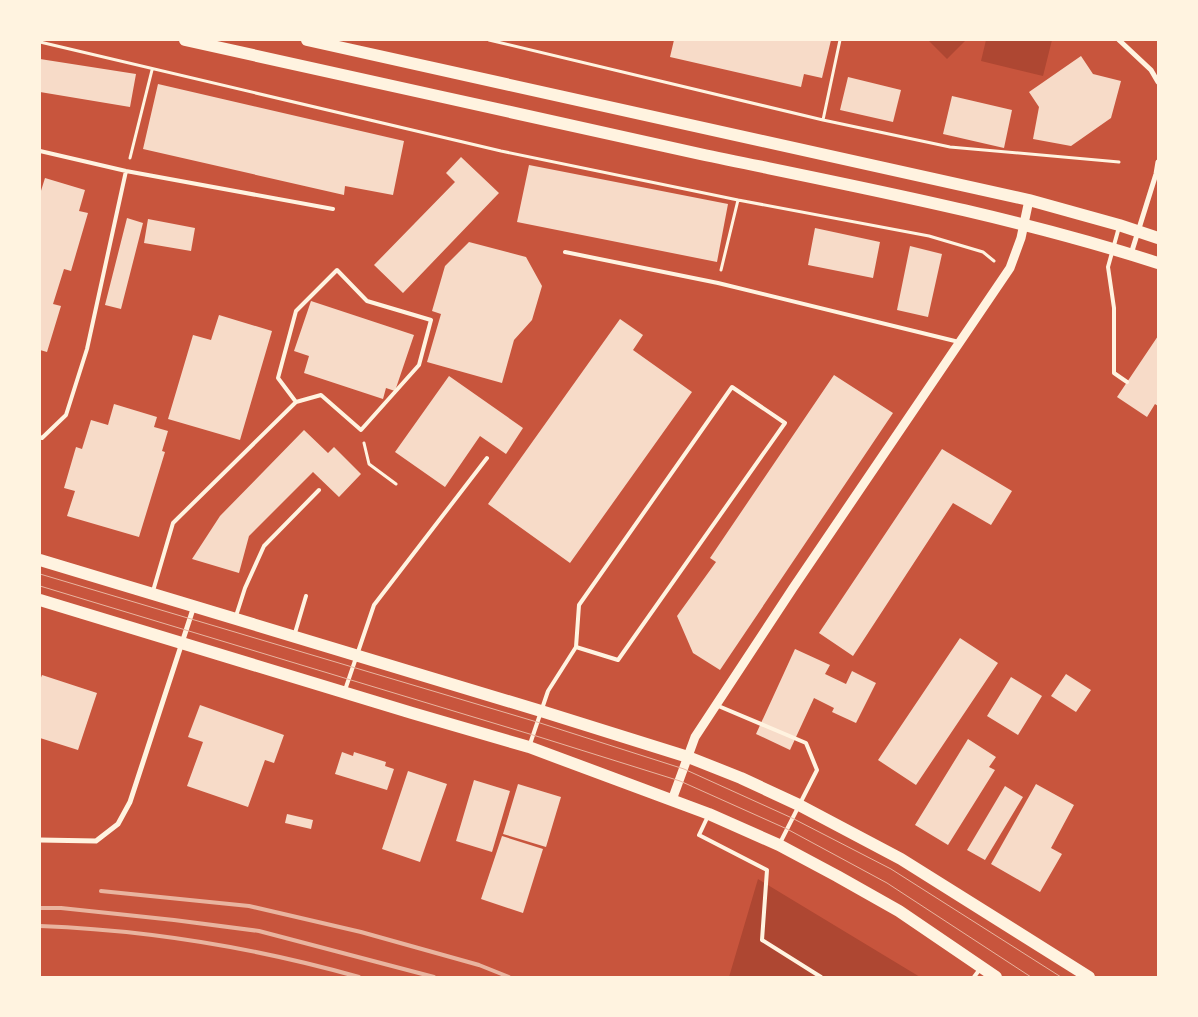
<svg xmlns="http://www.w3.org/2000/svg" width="1198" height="1017" viewBox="0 0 1198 1017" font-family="'Roboto Condensed',sans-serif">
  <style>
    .green { fill: #ae4732 }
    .building { fill: #f7dbc8 }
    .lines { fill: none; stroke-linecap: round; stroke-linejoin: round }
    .path { stroke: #fff3e0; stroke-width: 3 }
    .service { stroke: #fff3e0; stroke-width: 4 }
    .minor { stroke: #fff3e0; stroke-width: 5 }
    .tertiary { stroke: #fff3e0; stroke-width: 9 }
    .primary { stroke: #fff3e0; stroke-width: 12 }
    .tram { stroke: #e9b49f; stroke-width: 1 }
    .rail { stroke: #e9b49f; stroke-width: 4 }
  </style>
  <rect width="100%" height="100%" fill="#c8553d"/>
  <path class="green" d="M928,40h38l-19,19z
    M986,40h66l-9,36 -62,-15z
    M758,879l162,98h-191z"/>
  <path class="building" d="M674,40h157l-9,38 -18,-4 -3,13 -131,-30z
    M1081,56l12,18 28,7 -10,37 -40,28 -38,-7 6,-32 -10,-15z
    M40,59l96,15 -6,33 -90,-15z
    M848,77l53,13 -8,32 -53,-12z
    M158,84l246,57 -11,54 -48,-9 -1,9 -201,-46z
    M952,96l60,14 -8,38 -61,-14z
    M461,157l38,36 -96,100 -29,-28 81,-83 -9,-9z
    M529,165l199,39 -11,58 -200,-40z
    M45,178l40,12 -6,21 9,2 -17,58 -7,-2 -11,35 8,2 -14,46 -7,-2v-156z
    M127,218l16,5 -22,86 -16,-4z
    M148,219l47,9 -4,23 -47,-8z
    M815,228l65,14 -7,36 -65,-13z
    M469,242l57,15 16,29 -10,34 -18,20 -12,43 -75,-21 14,-48 -9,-3 13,-45z
    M910,246l32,8 -14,63 -31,-7z
    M311,301l103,34 -19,56 -9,-3 -3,11 -79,-26 5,-17 -15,-5z
    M219,315l53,16 -32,109 -72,-21 25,-84 18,5z
    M620,319l23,16 -10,15 59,42 -122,171 -82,-59z
    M1158,336v70l-3,-2 -8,13 -30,-20z
    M834,375l59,38 -173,257 -27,-17 -16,-37 39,-54 -6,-4z
    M449,376l74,52 -17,26 -26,-18 -35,51 -50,-35z
    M114,404l43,13 -3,10 14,4 -6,20 3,1 -26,85 -72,-21 8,-25 -11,-3 12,-41 6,2 9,-29 17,5z
    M304,430l24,23 6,-6 27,27 -22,23 -26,-25 -64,64 -10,37 -47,-14 28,-43z
    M942,449l70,42 -21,34 -38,-22 -100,153 -34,-23z
    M960,638l38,25 -82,122 -38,-25z
    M795,649l35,16 -5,9 21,10 6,-13 24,12 -20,40 -24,-11 2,-4 -20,-10 -24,52 -34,-16z
    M1066,674l25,16 -15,22 -25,-16z
    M42,675l55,18 -19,57 -38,-12v-58z
    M1011,677l31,19 -24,39 -31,-19z
    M200,705l84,30 -10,28 -9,-3 -17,47 -61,-21 16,-44 -15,-5z
    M968,739l28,18 -7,10 6,3 -47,75 -33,-20z
    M342,752l11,4 1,-4 32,10 -1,4 9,3 -7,21 -52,-16z
    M408,771l39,13 -27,78 -38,-13z
    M474,780l36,11 -18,61 -36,-11z
    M518,784l43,13 -15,50 -43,-13z
    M1036,784l38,21 -23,43 11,6 -22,38 -49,-28z
    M1005,786l18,11 -38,63 -18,-10z
    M287,814l26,6 -2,9 -26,-6z
    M502,836l41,13 -20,64 -42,-14z"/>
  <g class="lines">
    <path class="path" d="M489,40l334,80 127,27 169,15
      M40,42l461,109 237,49 191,36 54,16 11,9
      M823,120l17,-80
      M130,158l22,-88
      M721,270l17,-70
      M364,443l5,21 27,20"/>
    <path class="service" d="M40,151l86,20 207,38
      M1119,227l-11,40 6,41v65l13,9
      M565,252l153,31 241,59
      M40,437l2,1 24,-23 21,-66 39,-178
      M153,591l20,-68 123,-121 25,-7 40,35 58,-65 12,-45 -64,-19 -30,-31 -41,41 -18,67 18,24
      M236,616l9,-28 19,-42 55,-56
      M295,633l11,-37
      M345,690l29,-85 113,-147
      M716,705l90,38 11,27 -37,73
      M530,744l18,-53 28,-44 3,-42 153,-218 53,36 -167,237 -42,-13
      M708,816l-9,19 68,35 -5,70 59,37
      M974,977l6,-8"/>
    <path class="minor" d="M1119,40l32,30 7,12
      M1131,254l25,-80 2,-12
      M40,840l56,1 22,-17 12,-22 64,-196"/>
    <path class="tertiary" d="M672,800l23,-63 98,-149 217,-320 11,-30 8,-38"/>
    <path class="primary" d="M185,40c172,37 343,77 515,114 153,32 309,61 458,109
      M307,40l722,160 90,25 39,13
      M40,560l501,151 147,46 53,21 58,27 102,54 188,118
      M40,600l372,113 117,34 180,67 70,31 58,31 62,35 97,66"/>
    <path class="tram" d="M40,574l497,148 147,47 108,49 99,51 170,108
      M40,586l493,149 147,46 107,48 100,54 144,94"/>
    <path class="rail" d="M101,891l148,15 112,26 118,33 30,12
      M40,908h21l113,12 85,11 175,46
      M40,926c107,4 216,22 319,51"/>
  </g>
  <rect width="1198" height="1017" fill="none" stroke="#fff3e0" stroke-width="82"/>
</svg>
